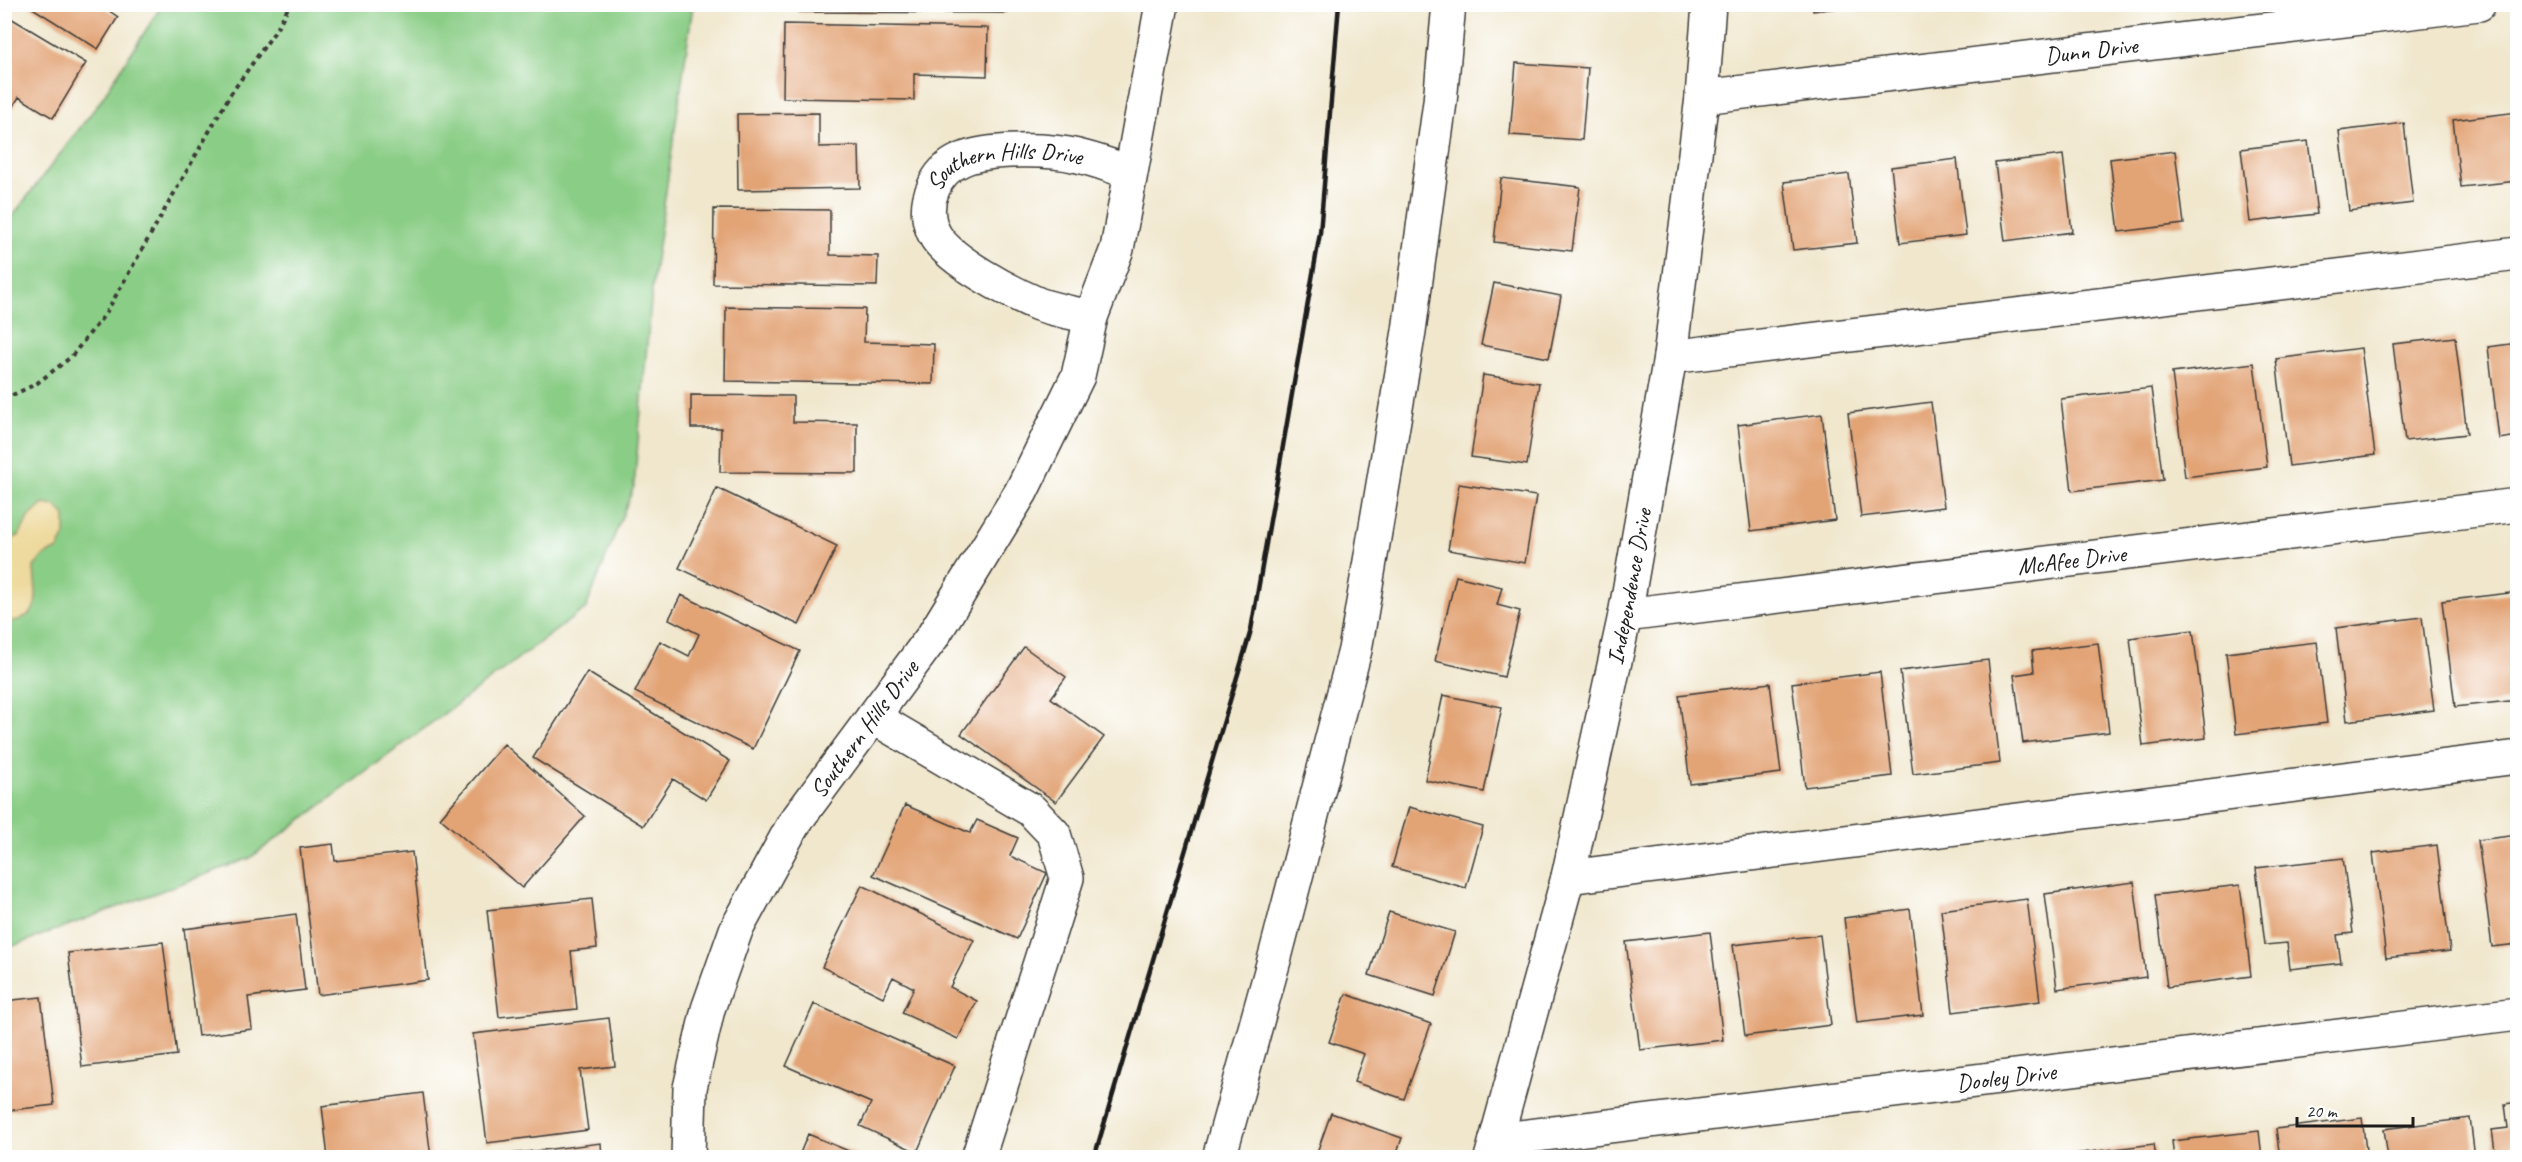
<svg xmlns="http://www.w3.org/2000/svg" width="2522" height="1162" viewBox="0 0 2522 1162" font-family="Caveat,sans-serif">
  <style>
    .green { fill: #8acd86; stroke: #537451; stroke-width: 1.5 }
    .sand { fill: #eeda9e; stroke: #857b5d; stroke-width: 1.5 }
    .building { fill: #e2a375 }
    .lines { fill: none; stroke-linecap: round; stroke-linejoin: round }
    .minor-casing { stroke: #3c3a37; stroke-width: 36 }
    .path { stroke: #3c3a37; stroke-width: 4; stroke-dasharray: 4.5 4.5; stroke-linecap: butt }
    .minor { stroke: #fff; stroke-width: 33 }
    .rail { stroke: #1c1c1c; stroke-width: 4.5 }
    .labels { text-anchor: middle; stroke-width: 4.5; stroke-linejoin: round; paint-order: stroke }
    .street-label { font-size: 24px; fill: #1c1c1c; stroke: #fff }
  </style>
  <rect width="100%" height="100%" fill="#fff"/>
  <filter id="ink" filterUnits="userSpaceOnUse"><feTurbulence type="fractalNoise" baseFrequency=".0167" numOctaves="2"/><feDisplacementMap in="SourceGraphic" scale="12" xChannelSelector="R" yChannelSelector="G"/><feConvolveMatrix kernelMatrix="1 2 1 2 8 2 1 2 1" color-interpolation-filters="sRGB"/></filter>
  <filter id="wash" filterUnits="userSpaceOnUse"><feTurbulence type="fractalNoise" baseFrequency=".008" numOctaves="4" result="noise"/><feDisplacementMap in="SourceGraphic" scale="24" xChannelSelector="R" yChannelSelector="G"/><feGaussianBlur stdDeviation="1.35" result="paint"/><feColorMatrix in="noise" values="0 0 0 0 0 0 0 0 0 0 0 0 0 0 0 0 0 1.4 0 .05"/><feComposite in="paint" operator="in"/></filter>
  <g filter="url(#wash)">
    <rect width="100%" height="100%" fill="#f0e7cd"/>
    <path class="green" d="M162,5h531l-40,275 -19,206 -48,122 -336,250 -245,91 -1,-722 95,-124z"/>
    <path class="sand" d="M43,504l13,2 9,10v19l-7,14 -15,7 -9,11c1,28 11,49 -25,55l-4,-4v-77l14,-5 9,-18z"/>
    <g id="blocks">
      <path class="building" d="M26,4h73l19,13 -20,32z
        M799,4h207v9l-207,-1z
        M1812,4h43v2l-42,5z
        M4,14l82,49 -33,55 -34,-21 -15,24z
        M784,24l204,4 -1,48 -73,-2v26l-131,-2z
        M1516,63l72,5 -6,72 -72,-5z
        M2518,112v69l-57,6 -8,-67z
        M819,113v34l40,-1 1,42 -122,2 -1,-76z
        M2404,123l9,80 -64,8 -10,-80z
        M2308,141l9,73 -67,8 -9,-73z
        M2175,151l9,73 -65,8 -9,-73z
        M2063,155l9,77 -67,9 -10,-78z
        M1957,159l9,76 -66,8 -9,-76z
        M1849,174l8,69 -64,7 -9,-68z
        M1501,178l79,9 -8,64 -78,-9z
        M714,209l116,1v45l48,1 -1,30 -164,-2z
        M1494,283l67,13 -12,62 -68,-13z
        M726,307l139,2 -1,33 70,2 -1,40 -208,-3z
        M2455,337l12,97 -62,7 -12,-97z
        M2518,343v93l-19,3 -11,-92z
        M2361,348l14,107 -86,11 -13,-107z
        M2254,363l13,104 -82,10 -13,-104z
        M1483,375l56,8 -12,82 -56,-8z
        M2151,388l12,92 -91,11 -11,-92z
        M691,395l102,1v26l64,1v50l-137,-1 1,-44h-30z
        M1931,402l13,105 -83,10 -13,-104z
        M1822,414l13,106 -84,11 -13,-106z
        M1459,484l77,12 -11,67 -77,-13z
        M717,488l120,58 -38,79 -120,-57z
        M1456,576l46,11 -5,18 23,6 -16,66 -69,-16z
        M2518,592v108l-63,7 -13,-106z
        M681,595l119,56 -47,98 -118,-57 25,-51 29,15 10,-22 -30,-15z
        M2422,617l12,93 -87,11 -11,-93z
        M2193,630l13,108 -63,8 -13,-108z
        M2317,642l10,81 -91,11 -10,-81z
        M2098,643l11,89 -86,11 -9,-68 20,-3 -2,-21z
        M1024,647l42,30 -15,21 53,39 -48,65 -95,-68z
        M1988,660l12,103 -87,11 -13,-103z
        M587,672l143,89 -24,39 -33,-21 -30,47 -110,-68z
        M1880,672l12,104 -87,11 -13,-104z
        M1770,683l11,90 -91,11 -11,-89z
        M1443,695l59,12 -18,85 -59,-12z
        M504,744l81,72 -63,72 -82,-70z
        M905,805l65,28 7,-13 41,18 -8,18 37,17 -30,66 -144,-64z
        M1409,807l74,20 -17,61 -74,-21z
        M2518,835v109l-26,3 -14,-107z
        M333,844l2,17 77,-9 16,128 -110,15 -18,-147z
        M2437,845l13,106 -64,7 -13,-105z
        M2343,858l10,75 -16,2 4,28 -51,6 -3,-26 -22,2 -9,-77z
        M2134,882l12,95 -89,12 -12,-95z
        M862,885l112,55 -24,47 27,14 -19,38 -56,-26 12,-25 -21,-11 -10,20 -61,-30z
        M2240,885l11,91 -84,11 -12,-92z
        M592,899l5,49 -26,3 6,58 -78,8 -12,-107z
        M2027,899l13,102 -87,11 -12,-102z
        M1910,909l13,106 -66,8 -13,-105z
        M1389,912l66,20 -20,64 -66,-21z
        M296,914l9,76 -57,7 4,32 -54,7 -14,-107z
        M1710,932l13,108 -83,10 -14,-108z
        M1820,935l11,90 -86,11 -12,-91z
        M163,942l14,113 -95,12 -14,-114z
        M1346,994l85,30 -27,75 -50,-17 10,-28 -35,-12z
        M41,997l13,108 -50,6v-110z
        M814,1004l141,62 -38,86 -57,-26 11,-23 -85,-37z
        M609,1018l6,48 -35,4 8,60 -101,13 -14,-109z
        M423,1093l8,65h-103l-6,-52z
        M2518,1102v56h-22l-4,-28 16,-2 -3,-24z
        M1331,1113l71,25 -7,20h-80z
        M2362,1118l5,40h-87l-4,-29z
        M2470,1118l5,40h-87l-4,-29z
        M2259,1131l3,27h-88l-2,-17z
        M808,1134l55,23v1h-65z
        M601,1143l1,15h-109v-2z
        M2154,1144l2,14h-90v-3z"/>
    </g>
  </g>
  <g filter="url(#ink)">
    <use href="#blocks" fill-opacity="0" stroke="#3c3a37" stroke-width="1.5"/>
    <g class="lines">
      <g class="minor-casing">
        <g id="minor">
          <path id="s1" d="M1702,97l777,-93"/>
          <path id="s2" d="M1091,317c-17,-4 -37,-7 -53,-13 -28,-12 -86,-42 -102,-67 -9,-15 -10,-33 -3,-48 5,-13 14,-23 28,-29 26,-12 89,-11 117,-4 18,4 35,11 52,16"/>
          <path d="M1670,357l848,-103"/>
          <path id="s3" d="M1625,615l893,-110"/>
          <path d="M873,717l158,93 23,24 13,44 -89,280"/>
          <path d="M1568,877l950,-120"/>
          <path id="s4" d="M1496,1140l1022,-126"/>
          <path id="s5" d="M688,1158l2,-70 18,-79 28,-79 57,-105 140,-189 88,-144 57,-116 13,-59 26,-68 45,-245"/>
          <path d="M1219,1158l57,-205 79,-303 54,-319 31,-229 9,-98"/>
          <path id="s6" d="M1491,1158l77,-281 57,-262 45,-258 32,-260 7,-93"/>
        </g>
      </g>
      <path class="path" d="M4,399l32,-15 35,-27 35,-44 124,-218 46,-65 14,-26"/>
      <use href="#minor" class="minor"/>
      <path class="rail" d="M1094,1158l157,-528 69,-397 19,-229"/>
    </g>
  </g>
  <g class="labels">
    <g class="street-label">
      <text dy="8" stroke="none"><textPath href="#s1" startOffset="392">Dunn Drive</textPath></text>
      <text dy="8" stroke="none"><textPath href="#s2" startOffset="310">Southern Hills Drive</textPath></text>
      <text dy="8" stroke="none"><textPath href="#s3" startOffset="450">McAfee Drive</textPath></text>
      <text dy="8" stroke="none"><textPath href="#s6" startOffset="588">Independence Drive</textPath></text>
      <text dy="8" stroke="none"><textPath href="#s5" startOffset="474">Southern Hills Drive</textPath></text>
      <text dy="8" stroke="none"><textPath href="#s4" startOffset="514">Dooley Drive</textPath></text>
    </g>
  </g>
  <rect width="2522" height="1162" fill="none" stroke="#fff" stroke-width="24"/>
  <path d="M2297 1117v9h116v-9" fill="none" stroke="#1c1c1c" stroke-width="3"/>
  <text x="2306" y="1117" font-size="18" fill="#1c1c1c" stroke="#ffffff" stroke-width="4.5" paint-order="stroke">20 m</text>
</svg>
